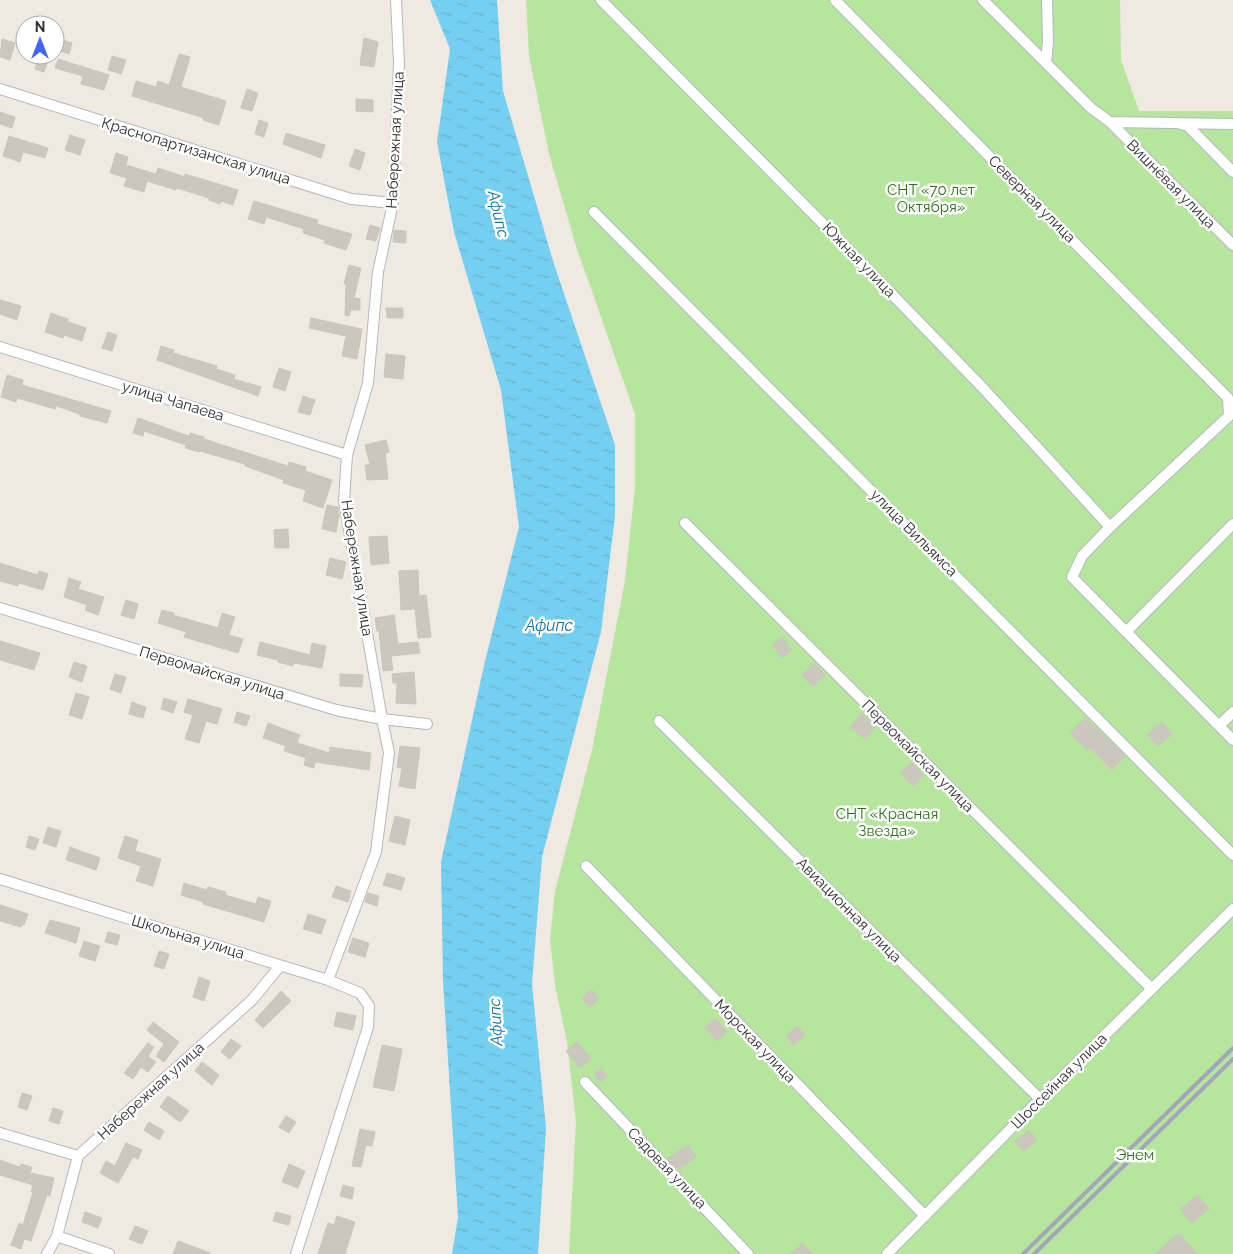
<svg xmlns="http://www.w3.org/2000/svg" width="1233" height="1254" viewBox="0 0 1233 1254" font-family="Raleway,sans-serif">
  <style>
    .garden { fill: #b6e59e }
    .water { fill: url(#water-ripples) }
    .building { fill: #cbc7bf; stroke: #cbc5ba }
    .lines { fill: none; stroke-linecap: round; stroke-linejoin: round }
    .minor-casing { stroke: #b4b7c1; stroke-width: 12 }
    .minor { stroke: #fff; stroke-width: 10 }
    .rail { stroke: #a3a6b8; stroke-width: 4 }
    .labels { text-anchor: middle; stroke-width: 5; stroke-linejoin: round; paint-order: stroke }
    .street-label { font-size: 15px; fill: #2e2e2e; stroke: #fff }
    .park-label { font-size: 15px; fill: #2c6e1b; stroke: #fff }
    .water-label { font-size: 16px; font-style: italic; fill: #0d6fa3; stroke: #fff }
  </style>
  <defs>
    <pattern id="water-ripples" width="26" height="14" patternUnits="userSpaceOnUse" patternTransform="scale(1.25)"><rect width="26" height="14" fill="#75cff0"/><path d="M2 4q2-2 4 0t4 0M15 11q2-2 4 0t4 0" fill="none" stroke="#66b2ce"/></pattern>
  </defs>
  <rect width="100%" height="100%" fill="#efe9e1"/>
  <path class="garden" d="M526,0h594l1,60 18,51h94v1143h-664l7,-133 -9,-79 -12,-57 -5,-45 5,-49 37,-141 33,-169 10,-94v-73l-59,-168 -27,-92 -20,-98z"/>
  <path class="water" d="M430,0h67l6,91 51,173 61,181v71l-14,116 -59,225 -10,127 14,144 -8,126h-86l6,-37 -15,-236 -2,-119 44,-201 34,-134 -18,-137 -47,-158 -17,-90 13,-93z"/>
  <path class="building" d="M364,38l14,4 -4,25 -14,-2z
    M2,39l13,4 -5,17 -10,-3z
    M63,40l9,3 -3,11 -9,-3z
    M179,54l11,3 -9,30 45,14 -7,24 -16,-5 1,-2 -72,-22 4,-15 20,6 2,-6 11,4z
    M39,55h11l-6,17 -9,-3z
    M112,56l14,4 -5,14 -13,-4z
    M58,59l51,16 -5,15 -23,-6 2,-8 -28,-8z
    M247,89l11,4 -6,18 -11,-3z
    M356,99l17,1v12l-17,-1z
    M0,112l15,5 -3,11 -12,-4z
    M259,120l9,3 -4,14 -9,-3z
    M286,133l39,12 -4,13 -38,-14z
    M70,135l15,5 -5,15 -15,-5z
    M9,136l39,12 -3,10 -22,-6 -3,10 -17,-6z
    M355,149l10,4 -5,17 -11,-4z
    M116,153l12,4 -2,8 30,9 2,-6 27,9v-3l53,16 -5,15 -12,-4 -1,3 -11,-4v-2l-32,-10 -1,2 -29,-9 -3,11 -20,-6 3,-8 -17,-5z
    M254,201l64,19 -1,4 35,10 -6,16 -22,-7 1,-3 -22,-7 1,-4 -38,-12 -2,7 -16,-5z
    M370,225l10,3 -4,13 -10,-2z
    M394,230l12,1v12l-13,-1z
    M349,265l12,3 -7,30 6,1v11h-9l-2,6 -4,-1 1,-31h-2z
    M0,300l21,6 -4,14 -17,-6z
    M386,308h17v10h-16z
    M51,313l17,6v3l18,6 -4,13 -18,-6 -1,3 -18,-6z
    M311,318l51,11 -5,30 -15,-3 4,-20 -37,-8z
    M108,332l9,3 -5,16 -10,-3z
    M161,346l13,4 -1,3 44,13 -1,3 19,6 -1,4 27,8 -3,9 -101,-36z
    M386,354l19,2 -2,23 -19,-2z
    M279,368l12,4 -6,19 -12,-4z
    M7,375l16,5 -1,5 89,26 -4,12 -27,-7v-2l-24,-8 -1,3 -38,-11 -1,4 -15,-5z
    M303,396l12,4 -5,15 -12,-3z
    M138,418l51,18 1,-3 14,4v2l84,27 1,-4 17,5 -1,4 27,9 -9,28 -20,-7 3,-11 -23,-7 1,-3 -39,-14v-2l-45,-13 -1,1 -14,-4 1,-3 -42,-14 -1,5 -10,-3z
    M386,440l3,12 -4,1 3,26 -21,1 -2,-15h5l-5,-20z
    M327,505l11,2 1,8 -3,17 -14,-3z
    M288,529l1,19h-14l-1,-18z
    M387,536l2,27 -18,2 -2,-28z
    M330,558l16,4 -4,17 -16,-4z
    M0,563l38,12 1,-4 9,3 -5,16 -24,-7 -1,3 -18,-5z
    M418,570l1,26 7,-1 5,42 -13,1 -3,-29 -14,1 -2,-39z
    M69,578l12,4 -3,7 26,8 -6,18 -13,-5 2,-5 -23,-8z
    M126,600l12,4 -4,15 -13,-4z
    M162,610l12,3 -1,2 45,13 4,-15 13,4 -6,18 14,4 -5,14 -54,-16 2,-5 -28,-9z
    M394,615l4,29 20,-2 2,11 -29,3 2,14 -10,1 -4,-40h-2l-2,-13z
    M783,637l9,13 -10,8 -9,-13z
    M0,641l40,12 -6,17 -34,-10z
    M260,642l50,13 2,-12 14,3 -4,22 -28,-5 -1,3 -15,-4v-2l-21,-5z
    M74,662l13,4 -5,16 -13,-5z
    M814,663l11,12 -12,12 -11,-12z
    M414,672l2,32 -20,-1 1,-20h-4l-1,-9z
    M115,674l11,3 -5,16 -11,-4z
    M340,674l23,1 -1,12 -22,-1z
    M76,693l13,4 -7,22 -13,-4z
    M164,698l13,4 -4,11 -12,-4z
    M188,699l34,10 -5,15 -11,-3 -7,22 -14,-4 8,-24 -9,-3z
    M132,702l14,5 -3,11 -14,-4z
    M237,712l13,4 -4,10 -12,-4z
    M862,713l14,13 -11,13 -15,-12z
    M1085,718l40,38 -13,14 -23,-23 -2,3 -17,-17z
    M1162,722l10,12 -14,12 -11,-11z
    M268,723l32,12 -3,8 32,10 1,-6 41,6 -2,17 -54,-8 -1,6 -10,-3 2,-7 -22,-7 2,-5 -23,-8z
    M400,746l20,2 -5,41 -16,-3 3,-18 -5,-1z
    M912,762l12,13 -11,11 -13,-13z
    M395,816l15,4 -5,25 -16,-4z
    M48,827l13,4 -5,16 -13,-4z
    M29,836l10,3 -4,11 -9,-3z
    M125,836l13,4 -3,11 26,8 -8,27 -17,-5 5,-15 -23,-8z
    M70,847l30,11 -4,12 -30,-10z
    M387,873l18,5 -4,12 -18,-5z
    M184,883l23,7 1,-3 18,5 -1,3 31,9 2,-7 13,4 -7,21 -61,-18v-2l-22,-7z
    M336,886l15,5 -3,11 -16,-5z
    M368,893l11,3 -2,10 -12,-4z
    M0,905l28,9 -4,11 -2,-1 -1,3 -21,-6z
    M308,914l18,6 -5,14 -18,-5z
    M50,920l30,8 -4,15 -31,-10z
    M108,932l12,3 -3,10 -12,-3z
    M353,938l16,5 -4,14 -17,-5z
    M84,941l16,5 -5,15 -16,-5z
    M159,951l10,3 -5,15 -10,-3z
    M199,977l11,4 -6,20 -11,-4z
    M591,989l8,9 -9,9 -8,-8z
    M281,991l10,10 -28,27 -8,-8z
    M337,1012l19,4 -3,14 -19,-4z
    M715,1018l12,14 -10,9 -13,-13z
    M153,1022l26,20 -15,20 -8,-6 8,-12 -17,-14z
    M797,1026l8,9 -12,10 -7,-9z
    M231,1039l10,7 -11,13 -9,-7z
    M577,1042l14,17 -11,9 -14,-17z
    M148,1043l6,4 -6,9 8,6 -8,10 -7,-5 -8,12 -9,-6z
    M382,1045l20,4 -8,42 -21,-4z
    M202,1062l17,13 -7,10 -17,-14z
    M601,1068l6,8 -7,6 -6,-8z
    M22,1093l10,3 -5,14 -9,-3z
    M168,1096l21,15 -9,11 -20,-15z
    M53,1108l10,3 -4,13 -10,-3z
    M286,1116l10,6 -7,11 -10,-6z
    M149,1122l15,9 -5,9 -15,-10z
    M360,1129l15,3 -3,14 -6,-1 -5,22 -9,-1z
    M1029,1130l8,10 -14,11 -8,-10z
    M126,1143l16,7 -4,9 -5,-2 -15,26 -18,-10 6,-12 9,5z
    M688,1145l8,12 -18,13 -11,-11z
    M0,1160l20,7 1,-3 11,3 -2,6 24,5 -4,18 -3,-1 -16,46 -7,-2 -3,10 -10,-4 8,-22 4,2 10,-33h-2l2,-7 -33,-10z
    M289,1164l16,7 -7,17 -16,-6z
    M343,1185l11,3 -2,11 -12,-3z
    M1198,1195l11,14 -18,14 -11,-14z
    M85,1212l17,6 -4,10 -16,-6z
    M276,1212l15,4 -2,9 -16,-4z
    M337,1216l18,6 -10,32h-27l10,-31 6,2z
    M135,1226l13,5 -6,13 -13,-5z
    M1179,1233l18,21h-42z
    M178,1241l32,12v1h-37z
    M802,1243l11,11h-23z"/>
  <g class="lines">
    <g class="minor-casing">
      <path id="minor" d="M601,0l251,253 130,134 128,140
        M835,0l393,398 1,18 -119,111 -28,29 -10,21 161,163
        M983,0l108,108 19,14 123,2
        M1046,63l2,-22 -1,-41
        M0,89l351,110 42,4
        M1110,122l123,123
        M1180,124l8,2 45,46
        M594,212l639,643
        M0,347l347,108
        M685,523l467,466
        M0,608l336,102 46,9 45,5
        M1126,632l107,-108
        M659,721l381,378
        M1219,726l14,-14
        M586,866l339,350
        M0,879l328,101 32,13 9,13 -1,21 -72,227
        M328,980l48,-128 13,-99 -7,-34 -38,-218 3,-46 21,-72 10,-111 15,-69 6,-140 -3,-63
        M585,1082l163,172
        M0,1133l78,23
        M57,1236l52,18
        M47,1254l10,-18 21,-80 174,-156 28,-34
        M887,1254l153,-155 193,-190"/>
    </g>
    <use href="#minor" class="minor"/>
    <path class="rail" d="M1023,1254l210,-206
      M1034,1254l199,-195"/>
  </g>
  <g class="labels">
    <g class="street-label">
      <text transform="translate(395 140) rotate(-87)" y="5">Набережная улица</text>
      <text transform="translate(196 151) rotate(17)" y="5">Краснопартизанская улица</text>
      <text transform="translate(1171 184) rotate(45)" y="5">Вишнёвая улица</text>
      <text transform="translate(1032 199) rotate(45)" y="5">Северная улица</text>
      <text transform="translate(859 260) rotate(46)" y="5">Южная улица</text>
      <text transform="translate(173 401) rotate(17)" y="5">улица Чапаева</text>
      <text transform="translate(914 533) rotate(45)" y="5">улица Вильямса</text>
      <text transform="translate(357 568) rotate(81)" y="5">Набережная улица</text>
      <text transform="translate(212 673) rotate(17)" y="5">Первомайская улица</text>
      <text transform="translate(918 756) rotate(45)" y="5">Первомайская улица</text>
      <text transform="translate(849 910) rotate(45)" y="5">Авиационная улица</text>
      <text transform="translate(188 937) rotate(17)" y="5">Школьная улица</text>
      <text transform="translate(755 1041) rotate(46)" y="5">Морская улица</text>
      <text transform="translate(1059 1081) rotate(-45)" y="5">Шоссейная улица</text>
      <text transform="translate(151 1091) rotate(-42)" y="5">Набережная улица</text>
      <text transform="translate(667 1168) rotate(46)" y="5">Садовая улица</text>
    </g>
    <g class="park-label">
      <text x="931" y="195">СНТ «70 лет<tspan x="931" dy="17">Октября»</tspan></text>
      <text x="887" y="819">СНТ «Красная<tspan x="887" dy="17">Звезда»</tspan></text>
      <text x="1135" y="1160">Энем</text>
    </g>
    <g class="water-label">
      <text transform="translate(499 214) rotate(77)" y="6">Афипс</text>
      <text x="549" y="631">Афипс</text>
      <text transform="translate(495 1022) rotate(-93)" y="6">Афипс</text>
    </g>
  </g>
  <g transform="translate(40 40)"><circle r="24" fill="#ffffff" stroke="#ababab"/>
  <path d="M0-4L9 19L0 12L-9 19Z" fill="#4264fb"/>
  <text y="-8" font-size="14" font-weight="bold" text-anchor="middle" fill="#2e2e2e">N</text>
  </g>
</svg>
